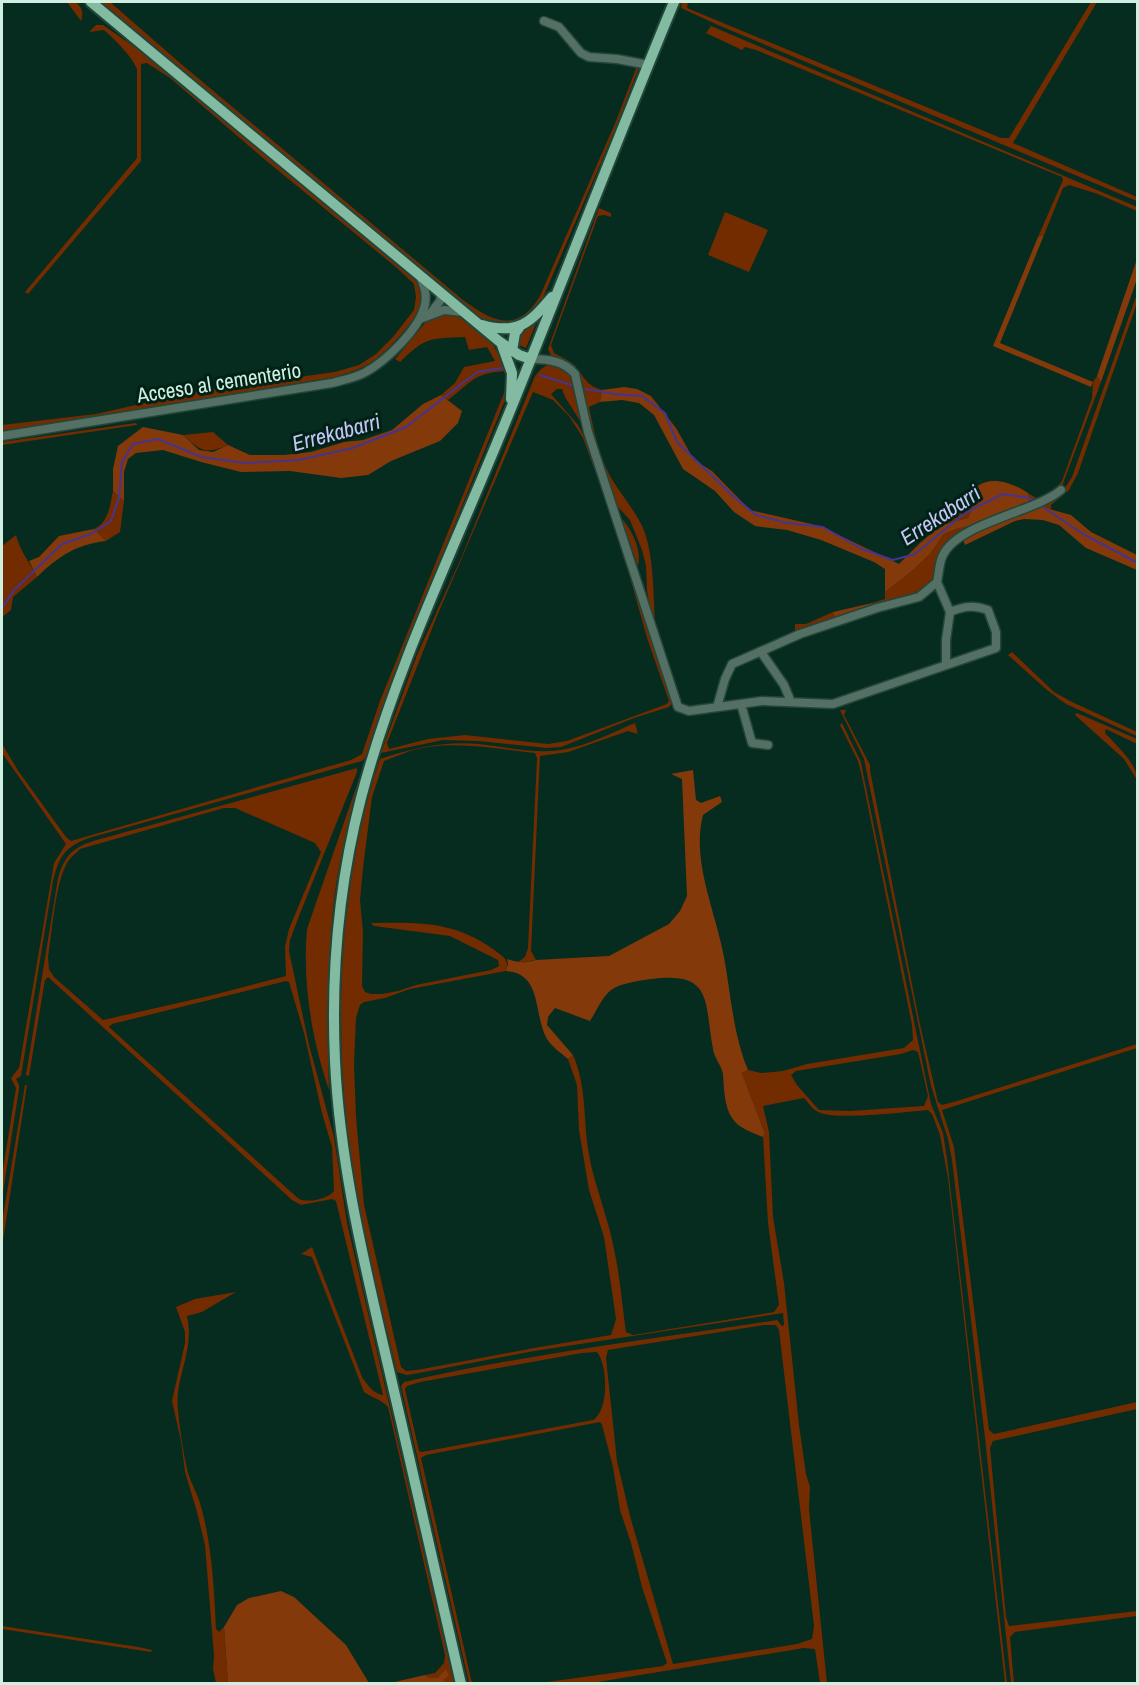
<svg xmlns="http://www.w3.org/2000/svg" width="1139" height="1685" viewBox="0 0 1139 1685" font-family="'Archivo Narrow',sans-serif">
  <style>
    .green { fill: #722c00; fill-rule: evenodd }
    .forest { fill: #84390b }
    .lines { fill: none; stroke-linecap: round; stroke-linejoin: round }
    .stream { stroke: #453490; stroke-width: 2 }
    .minor-casing { stroke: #22473a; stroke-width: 11 }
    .major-casing { stroke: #22473a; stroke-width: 14 }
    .minor { stroke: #546f63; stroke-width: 8 }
    .major { stroke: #82baa2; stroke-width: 10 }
    .labels { text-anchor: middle; stroke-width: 6; stroke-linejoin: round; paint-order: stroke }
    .street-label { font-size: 21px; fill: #cff0e1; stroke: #002216 }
    .water-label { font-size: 22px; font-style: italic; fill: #c7c5f7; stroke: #002216 }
  </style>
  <rect width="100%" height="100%" fill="#062b1f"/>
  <path class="green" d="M67,2h9c6,6 8,10 5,19z
    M100,2h10l70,61 283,237c30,22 54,34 77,-4l76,-175 21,-55 2,1 -22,58 -78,182c-18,18 -34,21 -58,12z
    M682,2h6l-1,6 314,130h8l82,-136h6l-84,141 124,54v4l-419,-176 -37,-17z
    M96,25h7l36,25 29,23 246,204c6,8 9,16 8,26 -3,15 -39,53 -52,60 -11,7 -23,10 -35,14l-247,41 -86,13v-6l94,-11 102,-23 137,-19 24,-7 17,-11 17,-17 21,-27 2,-13 -2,-13 -17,-16 -134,-110 -93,-80 -23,-15 -6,1v97l-113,133 -3,-2 112,-134v-89c-7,-15 -20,-27 -33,-39l-15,2z
    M711,26l426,181v4l-39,-17 -29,-9 -6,3 -19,47 -6,2 25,-57 -1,-3 -306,-127 -11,-3 -3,3 -36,-17z
    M599,208l12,5v4l-7,-2 -6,1 -47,129 3,8c7,4 17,8 22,14 10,12 10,18 26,23l-2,12 -11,5c5,23 9,46 20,67 10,19 29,39 36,59 9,27 8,59 10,88l-3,1 -5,-32 -1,-24 -4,-16 -12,-30 -14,-15 -23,-67 -13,-59 -29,-24 -3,-6z
    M725,212l43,18 -19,42 -41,-17z
    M1137,294v9l-59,170 -9,17 -18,15v5l-9,-3 21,-16 9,-14z
    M450,313c25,6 49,34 56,58 -33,2 -34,11 -58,29l-7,-5 14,-12 9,-16 31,-6 -8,-14 -18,3 -4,-13c-36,2 -38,-1 -65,25l-5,-3 35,-42 6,-3z
    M537,321l-11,27 -10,-4 6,-13z
    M547,365l16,2 10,12 9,41 -2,1 -15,-24 -3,-8h-5l-6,5 27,31 10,19c29,86 55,173 85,258l-4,5 -35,11 -73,29 -14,1 -69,-7 -35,-1 -62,13 36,-98 45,-99 73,-180 6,-7zM533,392l20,8 16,16 14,22 33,89 31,111 22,63 -2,3 -100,37 -19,3 -83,-9 -37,4 -39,10 -2,-6 50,-127z
    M1097,376l4,6 -39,104 -11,10 -21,7 -2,-10 8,5c12,-3 18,-7 26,-17l30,-83 1,-16z
    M506,388l1,7 -105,259 -37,104 -3,3 -273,77c-25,9 -30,19 -36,43l-32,195 -5,3 3,6v4l-17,110v-24l14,-87 -5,-10 8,-10 35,-205 12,-19 -64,-91v-9l17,28 47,65 5,4 280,-81 11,-6 18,-53z
    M136,423l1,2 -135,20v-3z
    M213,432l15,13c-23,10 -27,6 -45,-10z
    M113,491l11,10 -4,31 -14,9 -12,-12c15,-7 16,-24 19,-38z
    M965,499c7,7 7,11 3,19l-27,7z
    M621,518c11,11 21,33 17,48z
    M983,523c-17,8 -37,13 -44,32 -3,7 -2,16 -6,23 -8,18 -43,25 -61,31v-6l13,-4v-7l27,-21 18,-17 14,-20 12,-5z
    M16,535c4,16 14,28 21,42l-24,20 -2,13 -9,7v-71z
    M833,612l3,8 -41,14v-10h11z
    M1012,652l42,40 18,10 65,30v4l-71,-32 -19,-14 -39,-35z
    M840,710h6l-2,5 26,50v5l49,250 19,82 4,3 15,-4 180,-57v4l-195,62 12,37 35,283 5,4 143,-32v7l-144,32 -3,7 16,169 3,9 128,-15v5l-122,16 -5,5 4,46h-3l-26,-245 -33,-278 -4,-21 -17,-53 -67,-327z
    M1077,713l60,26v5l-31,-15 -1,4c10,11 33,31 32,47l-13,-21 -49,-44z
    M635,723l3,11 -10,-3 -60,21 -28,4 -9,195 5,9 -19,3 8,-6 3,-9 9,-190 -2,-5c-41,-4 -84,-14 -125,-2 -9,3 -17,7 -26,10l-12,36 -9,71 -3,32 3,32 -1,54 3,6 6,2h11l16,-3 18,-6 75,-15 8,-4 -1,-6 -48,-24 -76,-10 -3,-3c46,-1 84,-2 122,26 9,7 17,10 13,22l-96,18 -25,9 -21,4 -4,3 -4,13 -2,47 2,52 8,88 37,162 5,4 11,-1 117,-22 77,-13 5,-16 -12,-82 -15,-47 -10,-60 -2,-45 -9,-26 5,-4c14,31 10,66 16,100 6,32 19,62 25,94 6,27 8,55 12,83l7,3 141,-23 5,-7 -11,-82 -5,-86 2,-3 -23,-61 6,-3 13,3 22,-2 24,-7 97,-16 9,-8 -1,-15 -51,-253 -3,-11 -18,-36 2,-2 19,39 2,11 68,331 12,29 4,26 60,524h-2l-57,-505 -8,-43 -8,-21 -4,-4c-23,2 -89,10 -107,3 -8,-2 -12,-10 -17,-15l-41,8 6,26 4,85 11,66 15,142 7,49 4,13 -1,22 18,174h-7l-5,-34 -11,-1 -212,35h-52l123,-17 4,-3 -25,-76 -11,-44 -11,-33 -7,-43 -11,-42 -2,-3 -174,33 -5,3 51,225h-3l-68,-297 3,-4c123,-28 249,-43 373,-62l5,6 2,-1 -1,-12 -249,38 -115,22 -12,2 -10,-3c-19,-81 -41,-162 -50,-245 -13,-119 -6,-254 33,-368 34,-11 64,-18 99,-15 27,3 55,10 82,6 26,-4 50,-17 74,-27zM913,1050l5,2 10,44 -4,10 -74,5 -31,-1 -22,-25 -6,-10 5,-4 105,-17zM764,1325h12l3,5 35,296 -2,13 -15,5 -124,20 -43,-148 -13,-55 -11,-103 2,-8zM597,1352c11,14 12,58 -4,68l-171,32 -3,-1 -14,-62 2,-3 13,-4 162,-29z
    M357,768v4l-58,144 -9,24 -1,11 20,94 25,92 13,86 107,460h-7l-4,-3 3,-11 -9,9h-7l-5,-3 10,-2 9,-10 1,-8 -57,-248c-7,-8 -16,-9 -24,-15l-52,-135 -11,-3 11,-7 50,130c5,7 11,17 21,18l-47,-194 -4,-2 -31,6 -9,-5 -244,-223 -3,3 -16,96 -3,-1 32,-197c8,-28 20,-33 46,-40zM224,808h11l80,35 6,9 -32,77 -4,18 1,29 -77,20 -106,24 -49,-43 -5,-8 -1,-12c4,-24 7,-69 17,-90 3,-8 9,-12 15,-18zM286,981l3,1 15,51 18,80 10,34 2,44c-6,8 -25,12 -35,8 -3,-2 -5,-5 -8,-7l-182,-165 3,-3z
    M359,779c-10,43 -22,87 -26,131 -6,60 -6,119 -4,180 -17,-49 -27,-109 -22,-161z
    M25,1085h2l-25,162v-25z
    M236,1292l-34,20 -15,4c8,37 -13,61 -9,94 2,21 5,43 10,63 3,10 9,20 12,30 12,41 14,84 16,126l3,3 5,-5 4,56h-12l-3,-14 1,-13 -9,-111 -8,-33 -12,-40 -4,-31 -9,-40 13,-58v-11l-9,-25 19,-8z
    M2,1626l136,21 14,3 -1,2 -149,-23z"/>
  <path class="forest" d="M1044,235l-44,108 93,39 -2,5 -98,-41 45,-109z
    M1137,259v20l-36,103 -4,-6z
    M624,387l13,2 14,7 25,32 18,32 18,11 38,39 70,16 79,38 21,-21 21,-18 27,-7c4,-9 4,-12 -3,-19 5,-5 12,-14 18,-16 14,-6 34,2 45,10l2,10 -47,20 -27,6 -12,5 -14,20 -18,17 -27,21v-23l-11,-7 -53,-22 -34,-10 -32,-4 -21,-14 -19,-21 -32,-22 -29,-54 -15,-12 -17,-3 -22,2 2,-12z
    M441,395l21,16 -4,12 -18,18 -49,20 -23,14 -27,3 -51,-7 -49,1 -40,-10 -38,-12 -27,3 -8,6 -4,13v29l-11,-10v-22l5,-23 25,-19 40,8 16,15 14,2 15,-7 22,10h34l27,-3 33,-10 19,-2 29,-10 31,-26z
    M1042,507l29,8 20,17 46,23v15l-51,-22 -27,-23 -16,-5 -19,-1 -9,2 -50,24 -3,-8 46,-20z
    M94,529l12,12c-31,4 -47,15 -69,36l-8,-16 10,-4 20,-21z
    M872,603v6l-36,11 -3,-8z
    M693,770l3,30 5,3 19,-7 2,6 -19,13c-12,46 13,97 21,142 7,38 9,77 24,113l-6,3 23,61 -2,3c-10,-4 -25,-9 -31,-19 -8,-12 -8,-30 -9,-44 -2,-10 -9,-16 -10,-25 -9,-47 1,-78 -62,-70 -13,2 -30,4 -40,11 -9,7 -15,22 -21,31l-35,-13 -7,9 -1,8 26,30 -5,4c-7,-6 -17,-13 -21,-20 -14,-24 -4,-66 -41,-68l2,-7 -1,-5c11,4 18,4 29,1l73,-4 60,-32 11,-13 7,-15 -5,-117 -11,-5z
    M281,1591l13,6 52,48 23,38h-141l-4,-56 13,-22 12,-7z
    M446,1669l3,7 -6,4 4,3h-57l35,-8 5,3h7z"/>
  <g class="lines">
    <path class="stream" d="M540,375l34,11
      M586,389l28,5 28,2 23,17 12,29 55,53 24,20 31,8 36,4 39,22 31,11 22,-6 50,-41 38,-19 26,4 6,4
      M1040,505l43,29 55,29
      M2,608l12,-18 48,-46 29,-10 20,-13 8,-23 3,-36 11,-18 25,-5 43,18 44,6 54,-3 54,-12 53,-21 71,-55 25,-4"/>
    <g class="minor-casing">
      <path id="minor" d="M544,21l15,6 22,26 8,4 28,2 32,6
        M430,314l10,-13 1,-7
        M420,319l24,-9 19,2
        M531,359c17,0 33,2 44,15l13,58 90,275 11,4 73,-10 71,3 163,-56v-16l-8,-22c-15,-5 -24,-4 -38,2l-4,28v24
        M2,436l330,-53c11,-3 22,-5 32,-10 21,-11 57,-45 61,-69 2,-10 -1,-18 -5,-28
        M937,582c2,-8 2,-20 6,-27 15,-32 92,-43 118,-65
        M761,652l23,33 7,17
        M741,704l11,39 16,2
        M717,707l8,-28 7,-15 68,-30 77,-26 42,-11 18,-15 13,30"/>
    </g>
    <g class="major-casing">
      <path id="major" d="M91,2l409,340 19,13 12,4
        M482,325c36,10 48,-2 70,-28
        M502,345l10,28 -1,26
        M512,351l3,-18 4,-5
        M461,1684c-24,-104 -47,-207 -71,-310 -24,-104 -50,-206 -55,-313 -4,-87 4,-178 26,-263 34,-131 98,-260 149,-387 55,-136 108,-274 164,-409"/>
    </g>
    <use href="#minor" class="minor"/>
    <use href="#major" class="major"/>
  </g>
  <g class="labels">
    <g class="street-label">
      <text transform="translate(219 383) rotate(-9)" y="7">Acceso al cementerio</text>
    </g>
    <g class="water-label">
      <text transform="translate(336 432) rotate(-15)" y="8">Errekabarri</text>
      <text transform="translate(940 515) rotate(-33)" y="8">Errekabarri</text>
    </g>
  </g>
  <rect width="1139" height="1685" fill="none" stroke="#cff0e1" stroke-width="6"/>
</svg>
